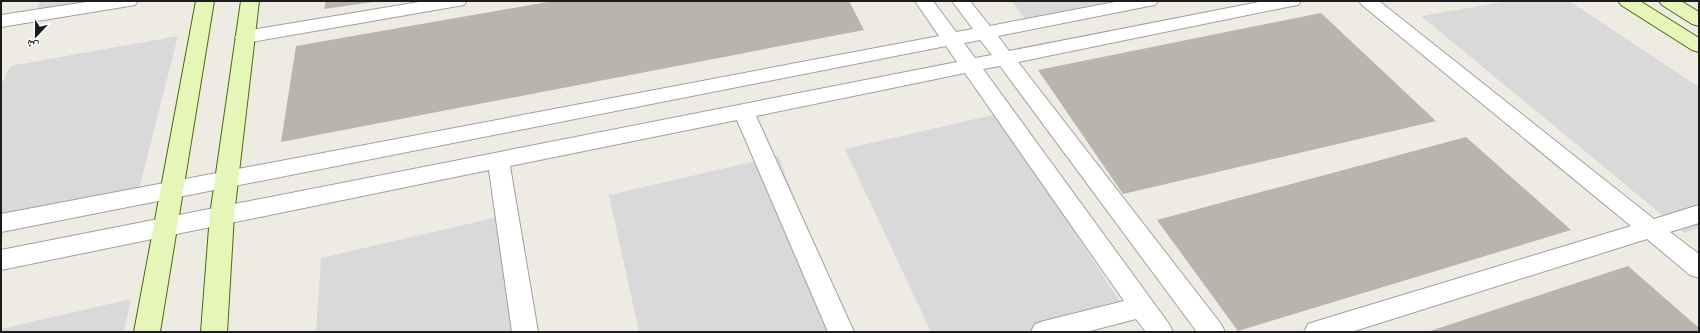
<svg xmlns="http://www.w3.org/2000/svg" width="1700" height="333" viewBox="0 0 1700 333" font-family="Arial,'Noto Naskh Arabic',sans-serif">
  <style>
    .residential { fill: #dad9d9 }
    .building { fill: #b9b4ac }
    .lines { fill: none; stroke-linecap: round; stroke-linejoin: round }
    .street-casing { stroke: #a0a0a0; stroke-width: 2 }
    .secondary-casing { stroke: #4d6a0b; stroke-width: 2 }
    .street { fill: #fff; fill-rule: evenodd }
    .secondary { fill: #e6f5b8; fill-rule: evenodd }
  </style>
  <rect width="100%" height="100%" fill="#edebe2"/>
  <path class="residential" d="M40,1h72l-78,13z
    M1012,1h114l-100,19z
    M1509,1h60l130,86v141l-15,5 -263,-217z
    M178,36l-43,169 -134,28v-147l9,-20z
    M997,114l135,206 -43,12h-158l-86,-183z
    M778,156l70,176h-209l-30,-137z
    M511,214l13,118h-208l5,-74z
    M131,299l-7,33h-123v-3z"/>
  <path class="building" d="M326,1h47v1l-49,7z
    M553,1h296l15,29 -583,112 15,-96z
    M1321,13l115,108 -313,73 -85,-124z
    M1466,137l105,93 -333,101 -81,-111z
    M1628,266l71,62v4h-272z"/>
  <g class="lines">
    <g class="street-casing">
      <path id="street" d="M93,1h45l-3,4 -6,1 -128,21v-12z
        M425,1h42l-3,4 -6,1 -213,37 -7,-2 -3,-4 3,-4 7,-2z
        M915,1h18l23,31 17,-3 -21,-28h18l20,25 130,-25h38l-3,4 -6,1 -151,30 11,15 255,-50h37l-3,4 -6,1 -274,56 203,262 4,8h-28l-197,-266 -17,3 186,255 4,8h-27l-10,-13 -50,13h-55l4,-8 9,-3 80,-20 -159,-228 -209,43 98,216h-26l-91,-212 -227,46 28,166h-26l-23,-162 -488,100v-20l956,-188 -11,-16 -945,186v-18l938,-178zM980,40l12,15 -17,3 -11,-15z
        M1359,1h20l275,218 45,-14v18l-29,9 29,22v24l-9,-3 -43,-36 -296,93h-47l4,-8 9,-3 314,-95 -269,-221z"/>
    </g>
    <g class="secondary-casing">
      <path id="secondary" d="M196,1h18l-54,331h-26z
        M241,1h18l-25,214 -7,117h-26l9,-117z
        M1618,1h22l59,37v14l-7,-2 -71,-45z
        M1659,1h22l18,11v14l-7,-2 -30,-19z"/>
    </g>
    <use href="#street" class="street"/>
    <use href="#secondary" class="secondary"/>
  </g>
  <rect width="1700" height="333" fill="none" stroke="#1c1c1c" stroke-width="4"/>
  <g transform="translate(36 36) rotate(202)" stroke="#ffffff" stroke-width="3" paint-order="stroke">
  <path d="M0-3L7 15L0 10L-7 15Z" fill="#1c1c1c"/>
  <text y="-6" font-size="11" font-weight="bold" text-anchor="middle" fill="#1c1c1c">ش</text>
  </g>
</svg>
